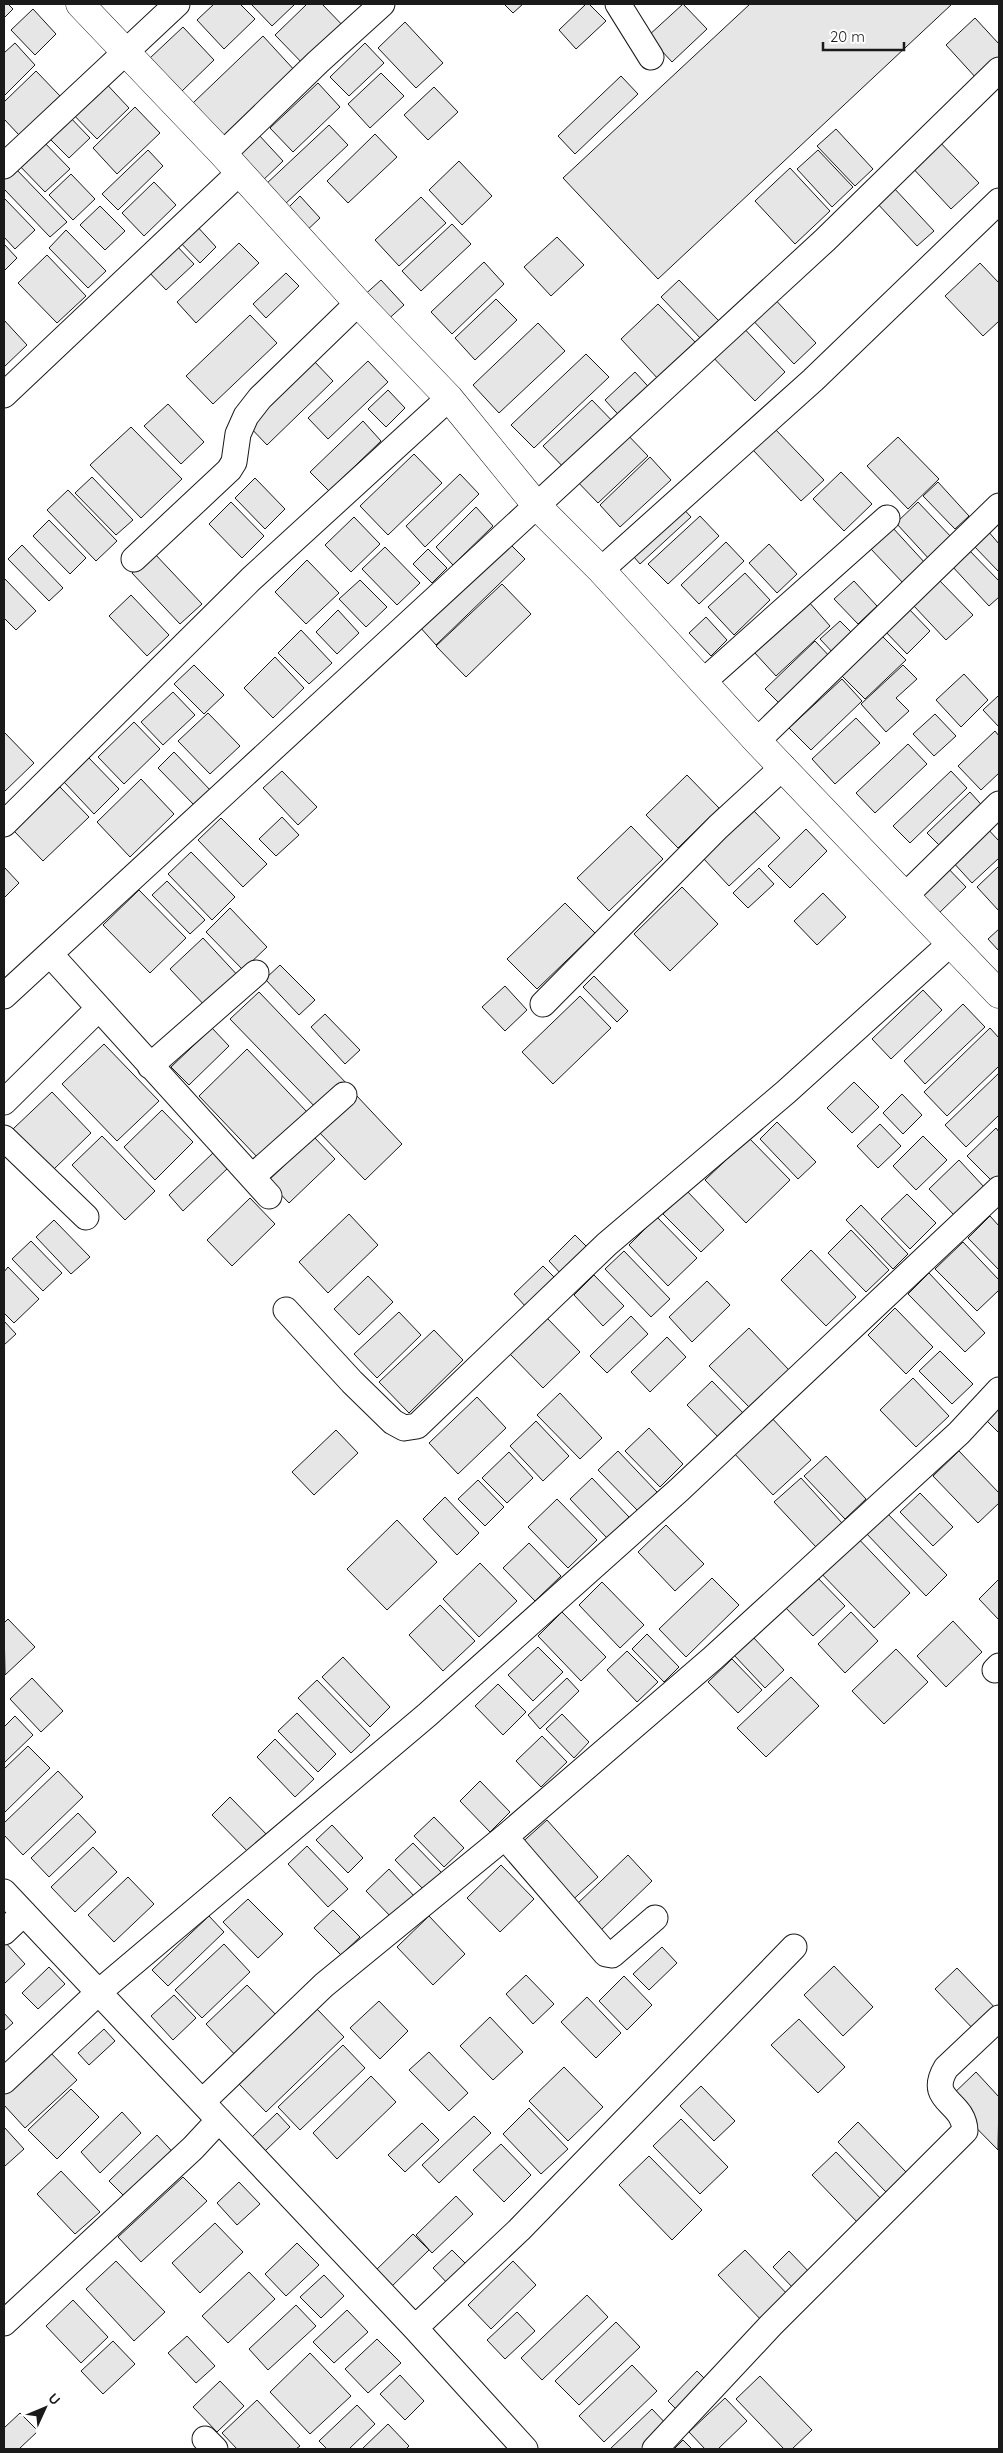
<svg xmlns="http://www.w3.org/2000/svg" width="1003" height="2453" viewBox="0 0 1003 2453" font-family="Quicksand,sans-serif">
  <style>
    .building { fill: #e6e6e6; stroke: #1a1a1a }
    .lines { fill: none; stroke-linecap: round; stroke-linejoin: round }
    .street-casing { stroke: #1a1a1a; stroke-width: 27 }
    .secondary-casing { stroke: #1a1a1a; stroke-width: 29 }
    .street { stroke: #fff; stroke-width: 25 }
    .secondary { stroke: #fff; stroke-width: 28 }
  </style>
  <rect width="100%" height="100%" fill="#fff"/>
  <path class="building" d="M4,4h4l5,5 -9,9z
    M214,4h26l15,15 -31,30 -27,-29z
    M251,4h44l-23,22z
    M307,4h15l26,27 -40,38 -33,-34z
    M504,4h19l-10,9z
    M586,4h3l17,17 -30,28 -17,-19z
    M683,4l24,25 -35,33 -24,-26z
    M750,4h202l-294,275 -95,-101z
    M33,9l23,25 -21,21 -24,-25z
    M975,18l24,26v13l-22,22 -31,-34z
    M405,22l38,41 -27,25 -38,-40z
    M183,27l31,33 -32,31 -32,-33z
    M263,36l34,37 -70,66 -34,-36z
    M15,43l20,22 -31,31v-43z
    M365,43l19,20 -35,33 -19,-19z
    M36,71l24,25 -41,39 -15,-16v-17z
    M381,73l23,23 -34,32 -22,-24z
    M621,76l17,18 -63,60 -17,-18z
    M100,77l29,31 -32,31 -30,-31z
    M318,83l22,24 -47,45 -23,-24z
    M434,87l24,25 -30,28 -24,-25z
    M135,107l25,26 -43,41 -24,-26z
    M66,113l24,25 -21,20 -24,-24z
    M329,125l19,20 -64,60 -19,-20z
    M836,129l37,40 -18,17 -38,-40z
    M258,134l25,27 -24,23 -25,-27z
    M375,134l22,23 -49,46 -21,-22z
    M935,137l44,46 -28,26 -43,-46z
    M41,139l29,30 -25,23 -29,-30z
    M148,150l15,16 -45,44 -16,-16z
    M818,150l35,37 -21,20 -35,-38z
    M459,161l33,35 -30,29 -33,-35z
    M15,168l52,54 -17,15 -46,-48v-10z
    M790,168l40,43 -35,33 -40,-43z
    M71,174l24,25 -22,21 -24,-25z
    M154,182l22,23 -32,31 -22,-23z
    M893,187l41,44 -17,15 -41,-44z
    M300,196l20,22 -17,16 -20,-21z
    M421,197l25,26 -47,43 -24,-26z
    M4,198l31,32 -20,19 -11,-12z
    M100,206l25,25 -20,19 -25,-25z
    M195,224l21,23 -16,16 -22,-23z
    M452,224l19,20 -50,47 -19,-20z
    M66,230l40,41 -18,17 -39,-40z
    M557,237l27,28 -33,31 -27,-29z
    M174,243l20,21 -28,26 -19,-20z
    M239,243l20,20 -63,60 -19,-21z
    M4,244l13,14 -13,13z
    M47,255l39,41 -29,27 -39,-40z
    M484,262l20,22 -52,50 -21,-22z
    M980,263l19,20v38l-16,15 -38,-40z
    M286,273l13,13 -33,32 -13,-14z
    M381,280l23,25 -20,18 -23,-25z
    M679,280l41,42 -18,18 -41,-43z
    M769,293l47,50 -22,21 -47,-50z
    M496,299l21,21 -42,40 -20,-22z
    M658,304l40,41 -38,36 -39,-42z
    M250,315l27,28 -64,61 -27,-28z
    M4,320l23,25 -23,22z
    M738,322l47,50 -30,29 -48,-50z
    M538,323l27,28 -66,62 -26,-28z
    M586,354l23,23 -75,71 -23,-23z
    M313,360l20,21 -66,64 -20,-21z
    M368,361l20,21 -60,57 -20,-21z
    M635,372l20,22 -30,28 -20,-22z
    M388,390l17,18 -19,19 -18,-18z
    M592,400l27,28 -49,46 -27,-28z
    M168,404l36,38 -23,22 -37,-38z
    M363,421l18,20 -52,50 -19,-19z
    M131,427l51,52 -41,39 -51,-53z
    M775,429l49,51 -23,21 -48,-51z
    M623,430l25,26 -50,47 -25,-26z
    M898,437l41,42 -31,30 -41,-43z
    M414,454l28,29 -54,52 -28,-29z
    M650,457l21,23 -51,47 -20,-22z
    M841,472l31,32 -28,27 -31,-32z
    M460,474l19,20 -54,53 -19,-21z
    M92,477l41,43 -17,15 -41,-42z
    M255,478l30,31 -20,20 -30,-31z
    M938,482l31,34 -14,13 -32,-33z
    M68,490l49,51 -21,20 -49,-51z
    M231,502l33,34 -22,22 -33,-34z
    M918,502l35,37 -23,21 -34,-37z
    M678,503l13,14 -51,47 -12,-14z
    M476,507l17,19 -40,39 -17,-18z
    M700,516l19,20 -51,48 -20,-20z
    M354,517l26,27 -29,28 -26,-27z
    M49,520l37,38 -16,16 -37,-38z
    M892,527l34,37 -22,20 -34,-36z
    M988,531l11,13v28l-26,-27z
    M507,541l18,18 -89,86 -17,-19z
    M726,542l18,19 -45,43 -18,-19z
    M769,544l28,30 -20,19 -28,-30z
    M22,545l41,43 -14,13 -41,-42z
    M385,547l35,36 -23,22 -35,-36z
    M428,549l19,19 -15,15 -19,-19z
    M968,549l31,32v16l-10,9 -38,-41z
    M154,553l48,51 -22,20 -48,-51z
    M307,560l32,33 -33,31 -31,-32z
    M745,573l25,27 -36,35 -26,-28z
    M4,578l32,33 -20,19 -12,-12z
    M360,580l27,27 -21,20 -27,-28z
    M939,580l34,35 -27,25 -33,-35z
    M854,581l23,25 -19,18 -24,-25z
    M502,584l29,30 -65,63 -30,-31z
    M131,595l38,40 -22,21 -38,-40z
    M808,601l22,25 -54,50 -22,-24z
    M908,608l22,23 -23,23 -23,-24z
    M338,610l21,23 -22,21 -21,-22z
    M706,617l21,23 -16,16 -22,-23z
    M840,621l15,15 -20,19 -15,-16z
    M301,630l31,33 -23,21 -31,-31z
    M881,635l25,25 -41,39 -25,-25z
    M815,641l19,20 -50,47 -19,-19z
    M275,657l29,31 -31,30 -29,-30z
    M194,665l30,30 -20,19 -30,-30z
    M903,665l14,14 -21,19 13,13 -23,21 -25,-28z
    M964,674l24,26 -27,27 -25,-27z
    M842,679l20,22 -51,49 -22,-22z
    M173,692l22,23 -32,30 -22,-23z
    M998,696l1,2v29l-16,-17z
    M208,713l32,33 -30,28 -32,-33z
    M935,714l21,22 -22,20 -21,-22z
    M856,718l24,25 -45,41 -23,-25z
    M134,722l26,27 -36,35 -26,-27z
    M995,731l4,5v37l-18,17 -23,-24z
    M4,732l30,31 -30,29z
    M908,744l19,20 -52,49 -19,-20z
    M174,752l37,39 -16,15 -37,-38z
    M89,758l30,31 -25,25 -30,-32z
    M282,771l35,36 -19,18 -35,-37z
    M951,771l16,17 -57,55 -17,-17z
    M687,775l32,33 -41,40 -32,-33z
    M141,779l33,35 -44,43 -33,-35z
    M60,787l29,30 -46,44 -29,-30z
    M970,792l17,19 -42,40 -18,-18z
    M753,810l27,28 -51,48 -26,-28z
    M282,817l17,18 -23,21 -17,-17z
    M221,818l46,46 -24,23 -45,-47z
    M631,826l32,33 -54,52 -32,-33z
    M985,826l14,15v17l-27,25 -21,-23z
    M806,829l21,22 -37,37 -22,-22z
    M191,852l44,45 -23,23 -44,-46z
    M943,863l23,24 -27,26 -23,-25z
    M999,866v45l-22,-24z
    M4,867l15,16 -15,15z
    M759,868l15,16 -26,24 -15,-15z
    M167,881l38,39 -15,14 -38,-39z
    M682,887l36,37 -48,47 -36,-37z
    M139,890l47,48 -36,35 -47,-48z
    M823,893l23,24 -29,28 -23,-24z
    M565,903l30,30 -58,56 -30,-30z
    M230,908l37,39 -24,23 -37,-38z
    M999,929v22l-11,-12z
    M203,938l38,41 -32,31 -39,-41z
    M280,965l35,35 -16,15 -34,-36z
    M594,976l34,35 -11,11 -34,-35z
    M505,986l22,24 -22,21 -23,-24z
    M923,990l19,20 -51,49 -19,-20z
    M259,992l90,94 -28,27 -91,-94z
    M580,996l31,32 -58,56 -31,-32z
    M963,1004l22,23 -60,57 -21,-23z
    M325,1014l35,36 -15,14 -34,-37z
    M212,1028l17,18 -40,39 -18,-18z
    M990,1028l9,10v28l-52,50 -23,-24z
    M104,1044l55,57 -42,40 -55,-57z
    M247,1049l61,64 -49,46 -60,-63z
    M999,1073v42l-33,32 -21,-22z
    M854,1082l25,25 -27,26 -25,-25z
    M52,1092l39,41 -38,37 -40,-41z
    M902,1094l20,21 -19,19 -20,-21z
    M356,1095l46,49 -37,36 -47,-49z
    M162,1110l31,32 -38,38 -31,-33z
    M777,1122l39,40 -18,17 -38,-40z
    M880,1124l21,22 -23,22 -21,-22z
    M996,1128l3,4v45l-6,5 -26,-26z
    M102,1136l53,55 -30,29 -53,-55z
    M923,1136l24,24 -31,30 -23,-24z
    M314,1137l21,22 -46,44 -21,-22z
    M749,1138l41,42 -44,43 -41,-43z
    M214,1152l15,15 -46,44 -14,-16z
    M959,1160l26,28 -30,28 -26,-27z
    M687,1191l37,39 -23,22 -38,-38z
    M907,1194l29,29 -26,26 -29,-30z
    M250,1198l25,26 -43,42 -25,-26z
    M861,1205l47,49 -15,15 -47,-49z
    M349,1214l29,31 -50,48 -29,-31z
    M990,1216l9,10v44l-31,-32z
    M657,1217l40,41 -29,28 -39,-41z
    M54,1220l36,37 -19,17 -35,-37z
    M851,1230l38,40 -23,22 -38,-39z
    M575,1235l15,15 -27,26 -14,-15z
    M31,1241l31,32 -19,18 -31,-32z
    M963,1242l36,38v10l-22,21 -42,-42z
    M811,1250l45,47 -30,29 -45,-46z
    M624,1251l46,48 -19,18 -46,-48z
    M543,1266l14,14 -30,28 -13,-14z
    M8,1267l31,32 -25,24 -10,-10v-41z
    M929,1273l56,60 -20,19 -57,-58z
    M594,1275l30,31 -21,20 -29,-31z
    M368,1276l25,26 -34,33 -25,-26z
    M707,1281l23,24 -38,37 -23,-25z
    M895,1308l38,39 -27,27 -38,-39z
    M399,1312l22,23 -44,43 -23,-24z
    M631,1316l17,18 -41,39 -17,-17z
    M547,1318l33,34 -37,36 -33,-34z
    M4,1321l12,13 -12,11z
    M749,1328l40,42 -39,38 -41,-42z
    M434,1330l29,30 -54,53 -30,-31z
    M667,1337l19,20 -36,35 -19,-20z
    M940,1351l33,33 -21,20 -33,-33z
    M913,1378l36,38 -33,31 -36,-37z
    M712,1381l34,35 -25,24 -34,-35z
    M560,1393l42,45 -22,21 -43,-44z
    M477,1397l29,31 -48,46 -29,-31z
    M999,1397v36l-18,-18z
    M770,1416l41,44 -38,35 -41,-44z
    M536,1421l33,35 -26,25 -33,-35z
    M649,1428l34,36 -23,23 -35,-36z
    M336,1430l22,23 -44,42 -22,-23z
    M618,1451l39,41 -19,19 -40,-41z
    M959,1451l40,42v10l-21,20 -45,-47z
    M509,1452l24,26 -26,25 -25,-25z
    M826,1456l40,43 -21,20 -41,-43z
    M592,1478l37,39 -22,21 -37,-39z
    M801,1478l41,45 -26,24 -42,-45z
    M478,1480l26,27 -19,19 -27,-27z
    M920,1493l33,34 -20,19 -33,-34z
    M445,1497l34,36 -22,22 -34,-36z
    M557,1499l40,41 -29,28 -40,-41z
    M886,1512l61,63 -21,21 -61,-64z
    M397,1520l40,42 -50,48 -40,-41z
    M666,1525l38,39 -29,27 -37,-39z
    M854,1534l56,59 -36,35 -57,-59z
    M529,1543l32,33 -26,25 -32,-33z
    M480,1563l37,38 -38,36 -36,-38z
    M815,1575l30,31 -32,30 -29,-30z
    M712,1578l27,27 -53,52 -27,-28z
    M999,1579v41l-20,-21z
    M602,1582l42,43 -24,23 -41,-43z
    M440,1605l35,36 -32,30 -34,-36z
    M562,1612l44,45 -25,24 -43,-45z
    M851,1612l27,29 -33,32 -27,-29z
    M8,1619l27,28 -30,28 -1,-52z
    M953,1621l29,31 -36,35 -29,-31z
    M647,1634l32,33 -15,15 -32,-33z
    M752,1636l32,34 -19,18 -32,-34z
    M538,1647l25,25 -30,29 -25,-26z
    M896,1649l32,33 -44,42 -32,-33z
    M627,1651l31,31 -21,20 -30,-32z
    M343,1657l47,50 -20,20 -48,-50z
    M732,1659l30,31 -24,23 -30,-31z
    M791,1677l28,29 -53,51 -29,-29z
    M32,1678l31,33 -22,21 -31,-33z
    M567,1678l12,13 -39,38 -12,-14z
    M317,1680l53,55 -19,18 -53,-55z
    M498,1684l28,28 -23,23 -28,-29z
    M297,1713l39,41 -18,18 -40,-41z
    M562,1714l27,28 -15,16 -28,-29z
    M15,1716l18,19 -29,28v-36z
    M542,1736l25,26 -26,25 -25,-26z
    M275,1739l39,40 -19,18 -38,-40z
    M28,1746l22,22 -46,45v-44z
    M58,1771l25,26 -60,58 -19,-20v-12z
    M480,1781l30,31 -20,20 -30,-31z
    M230,1797l40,41 -18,18 -40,-41z
    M78,1813l18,19 -47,45 -18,-19z
    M434,1817l30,31 -20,19 -30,-31z
    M547,1820l51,57 -30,27 -51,-57z
    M332,1825l31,33 -15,15 -32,-33z
    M413,1843l30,31 -18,17 -30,-31z
    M307,1846l41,43 -20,18 -40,-43z
    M93,1847l24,25 -42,40 -24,-25z
    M628,1855l24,26 -53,51 -24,-26z
    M501,1865l33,34 -34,33 -33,-34z
    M389,1869l26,28 -22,22 -27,-28z
    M128,1877l26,27 -40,38 -26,-27z
    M248,1899l35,35 -25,24 -35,-36z
    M333,1910l27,27 -19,18 -27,-27z
    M209,1916l15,16 -56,54 -16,-16z
    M429,1916l36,38 -32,31 -36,-38z
    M4,1941l21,23 -21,20z
    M224,1944l26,28 -48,46 -27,-28z
    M662,1947l15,16 -28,27 -16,-16z
    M834,1966l39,41 -30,29 -39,-41z
    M49,1967l16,17 -27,25 -16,-16z
    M957,1968l42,44 -22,21 -42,-44z
    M526,1975l28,29 -21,20 -27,-30z
    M624,1976l28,29 -25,25 -28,-29z
    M247,1985l33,34 -41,40 -33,-35z
    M174,1995l22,23 -23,22 -22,-24z
    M587,1997l34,36 -25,25 -35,-36z
    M379,2001l29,30 -28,28 -30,-31z
    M317,2009l27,28 -78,75 -27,-28z
    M4,2013l9,10 -9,8z
    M490,2017l33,35 -30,28 -33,-34z
    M799,2019l46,48 -27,26 -47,-48z
    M104,2029l11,12 -26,24 -11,-12z
    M343,2045l22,23 -65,62 -22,-23z
    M47,2049l30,31 -52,48 -21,-23v-15z
    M429,2052l39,41 -19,18 -40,-41z
    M564,2067l39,40 -35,34 -39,-40z
    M976,2072l23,25 -1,53 -50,-51z
    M371,2076l25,26 -59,57 -24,-26z
    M701,2086l34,35 -21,20 -34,-35z
    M71,2089l28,28 -42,42 -29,-29z
    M529,2108l39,41 -27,25 -38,-40z
    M122,2112l19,21 -41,40 -19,-21z
    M277,2113l13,14 -25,24 -13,-14z
    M474,2116l17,17 -52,50 -17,-18z
    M681,2119l47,48 -28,27 -47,-48z
    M858,2122l48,50 -20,20 -48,-50z
    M422,2123l17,17 -34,32 -17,-17z
    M4,2127l20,22 -19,17 -1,-1z
    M157,2135l21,23 -47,45 -22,-22z
    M501,2144l30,31 -27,27 -31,-32z
    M836,2152l47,49 -24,23 -47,-49z
    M649,2156l53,54 -30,30 -53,-55z
    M61,2171l39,41 -25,22 -38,-40z
    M183,2177l24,24 -66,61 -23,-25z
    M239,2182l21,22 -23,21 -20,-22z
    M456,2196l17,18 -41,39 -16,-18z
    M215,2223l28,29 -43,41 -28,-30z
    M413,2234l16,16 -39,38 -16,-16z
    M297,2243l22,22 -33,31 -21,-22z
    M452,2250l18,18 -20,18 -17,-18z
    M745,2250l46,48 -27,25 -46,-48z
    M789,2251l22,23 -17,15 -21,-22z
    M116,2261l49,51 -31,29 -48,-52z
    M513,2261l23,24 -45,44 -23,-24z
    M249,2272l26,27 -47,44 -26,-27z
    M324,2275l20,21 -23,22 -21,-21z
    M587,2295l21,22 -66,63 -21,-22z
    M73,2300l35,37 -27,26 -35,-37z
    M296,2305l20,21 -48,44 -19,-21z
    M347,2310l21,22 -34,31 -21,-21z
    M517,2312l18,19 -30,28 -18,-19z
    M616,2322l24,25 -61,58 -24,-24z
    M187,2336l28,30 -19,17 -28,-30z
    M377,2339l24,24 -33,30 -23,-24z
    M113,2341l22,23 -32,30 -22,-23z
    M310,2353l41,43 -41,38 -40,-42z
    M632,2365l25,26 -53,51 -25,-26z
    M697,2371l13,13 -30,29 -12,-12z
    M400,2375l24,26 -19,19 -25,-26z
    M760,2376l52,54 -20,19h-8l-48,-50z
    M220,2381l24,25 -27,26 -24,-25z
    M725,2398l22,23 -29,28h-13l-16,-17z
    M257,2400l43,46 -4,3h-59l-15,-16z
    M357,2405l18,19 -26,25h-22l-8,-8z
    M652,2409l18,19 -22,21h-38z
    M20,2413l18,18 -19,18h-13l-2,-2v-19z
    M388,2424l21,22 -3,3h-44z
    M683,2440l9,9h-18z"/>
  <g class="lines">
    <g class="street-casing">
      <path id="street" d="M618,4l33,53
        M223,154l95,-92 64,-58
        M4,166l173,-162
        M4,395l236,-223
        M134,559l95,-89 5,-8 4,-28 8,-18 14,-18 98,-95
        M601,570l212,-190 186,-179
        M704,681l183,-163
        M757,741l242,-235
        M4,824l247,-245 198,-181
        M907,894l92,-90
        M50,954l219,242
        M4,996l821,-756 174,-170
        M543,1004l175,-177 65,-60
        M150,1066l106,-93
        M4,1102l94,-93
        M4,1138l82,79
        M252,1177l92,-82
        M286,1310l66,72 41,40 11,6 13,-2 190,-182 179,-152 165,-149
        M995,1670l4,-4
        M505,1837l101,117 6,1 43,-37
        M4,1892l411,436 110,121
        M4,1932l20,-19
        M4,2081l96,-90 327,-276 252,-225 320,-301
        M202,2102l122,-117 181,-148 208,-179 246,-225 40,-43
        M4,2323l189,-175 26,-28
        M415,2328l104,-98 275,-283
        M205,2439l10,10
        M655,2449l116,-124 194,-194c-1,-31 -39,-29 -19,-63l53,-50"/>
    </g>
    <g class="secondary-casing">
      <path id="secondary" d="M80,4l143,150 135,149 91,95 88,108 64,64 156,171 242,253"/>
    </g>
    <use href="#street" class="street"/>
    <use href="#secondary" class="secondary"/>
  </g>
  <rect width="1003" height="2453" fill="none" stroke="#1a1a1a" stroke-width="10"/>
  <g transform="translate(45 2408) rotate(46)" stroke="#ffffff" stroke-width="4" paint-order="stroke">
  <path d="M0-4L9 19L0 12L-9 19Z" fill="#1a1a1a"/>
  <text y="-8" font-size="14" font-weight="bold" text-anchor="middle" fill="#1a1a1a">U</text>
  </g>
  <path d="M823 42v8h81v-8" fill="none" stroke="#1a1a1a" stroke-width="2.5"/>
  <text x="830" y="42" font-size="15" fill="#1a1a1a" stroke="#ffffff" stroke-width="4" paint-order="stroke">20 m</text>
</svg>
